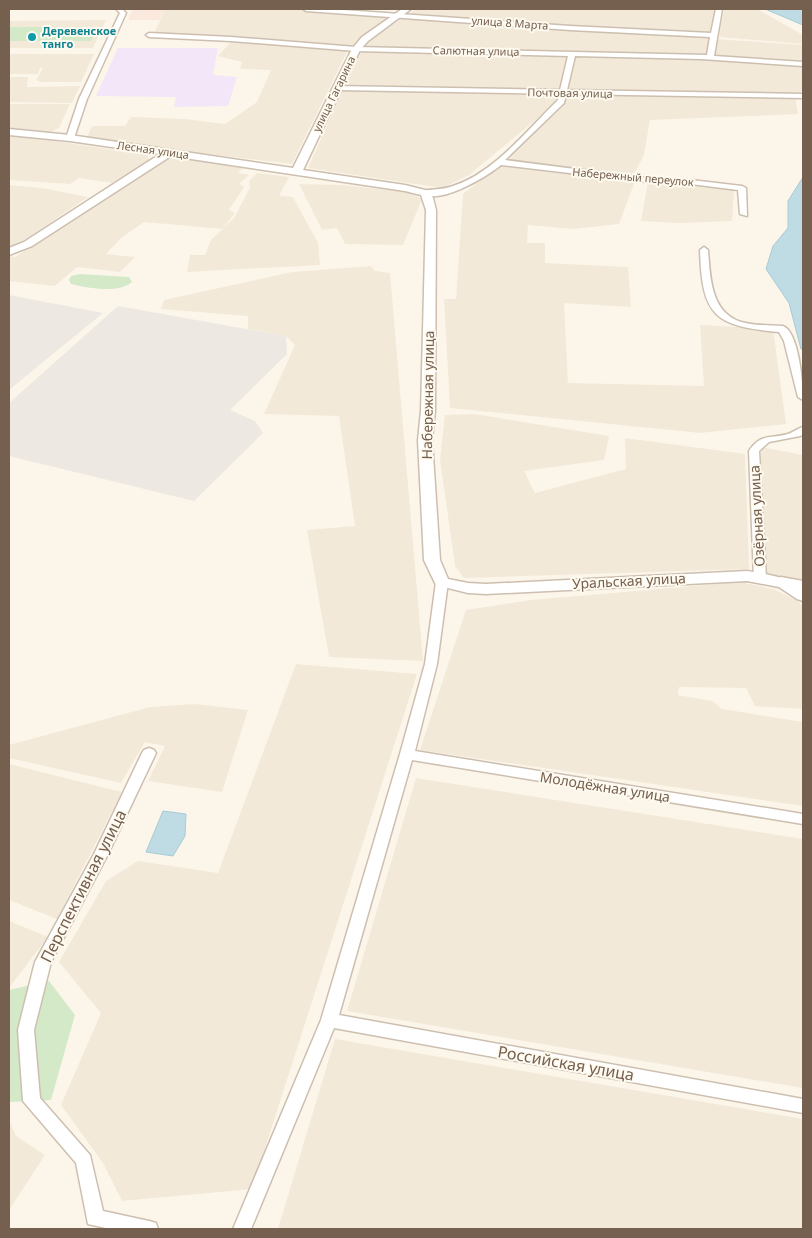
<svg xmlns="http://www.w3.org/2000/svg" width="812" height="1238" viewBox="0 0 812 1238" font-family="'Noto Sans',sans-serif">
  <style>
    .residential { fill: #f3e9d9 }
    .commercial { fill: #fbe9de }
    .industrial { fill: #ede8e2 }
    .education { fill: #f3e6f8 }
    .green { fill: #d3e9c8 }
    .water { fill: #bfdce5; stroke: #a6cbd6 }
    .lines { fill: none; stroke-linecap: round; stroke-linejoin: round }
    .minor-casing { stroke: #cdbfb0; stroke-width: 3 }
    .tertiary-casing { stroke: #cdbfb0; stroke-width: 3 }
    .minor { fill: #fff; fill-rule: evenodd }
    .tertiary { fill: #fff; fill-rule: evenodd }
    .culture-dot { fill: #0f9aa8; stroke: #fefaf0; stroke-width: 2 }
    .labels { text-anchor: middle; stroke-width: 4; stroke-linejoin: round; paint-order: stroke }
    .far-street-label { font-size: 11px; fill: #755f4e; stroke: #fefaf0 }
    .far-culture-label { font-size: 11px; font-weight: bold; fill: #0d838f; stroke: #fefaf0; text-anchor: start }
    .street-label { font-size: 14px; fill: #755f4e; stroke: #fefaf0 }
    .near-street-label { font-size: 16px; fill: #755f4e; stroke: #fefaf0 }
  </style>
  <rect width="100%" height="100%" fill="#fcf6ea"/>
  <path class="residential" d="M166,9h128l100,8 -32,21 -9,9 -200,-12z
    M416,9h299l-5,25 -140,-7 -162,-12z
    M724,9h33l46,26v9l-84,-7z
    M406,16l304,20 -3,20 -344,-8 9,-9z
    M106,20l-13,28h-84v-27z
    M714,39l89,6v17l-90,-6z
    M232,41l116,9 -56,114 -206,-25 6,-13h33l6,-9 54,2 40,5 32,-22 14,-32 -31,-1 2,-7 -24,-6z
    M362,50l208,4 -9,38 -216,-5z
    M9,54h85l-13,28h-40l-5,-2 7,-12h-3l-2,6h-29z
    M575,54l136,4 92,8v21l-3,8 -233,-3z
    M9,77h19l-1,10 53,-1 -8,17 -63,-1z
    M343,89l217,6 -4,8 -87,72 -27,13 -134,-20z
    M568,95l227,2 3,17 -148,6 -6,35 -12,23 -124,-18z
    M9,104h61l-11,24 -11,5 -39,-5z
    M9,134l138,21 3,6 -38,22 -33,-5 -9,6 -61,-4z
    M168,157l75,11 -5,5 11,2 -10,9 5,3 -15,23 6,3 -13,16 -78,-7 -23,16 -15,16 29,3 -15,15 -43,-5 -22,19 -46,-5v-25l6,1z
    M508,164l127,17 -16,43 -46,5 -45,-4 -1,18h18v20l83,4 3,40 -67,-4 4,80 136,3 -4,-61 73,4 13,95 -86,9 -250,-25 -6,-109h12l7,-105 36,-28z
    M257,173l32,4 -10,19 14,1 25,46 2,22 -133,7 3,-17h15l6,-15 23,-22 16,-30 -1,-7z
    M648,182l86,7 -2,32 -52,2 -39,-2z
    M299,184l43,1 66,7 14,7 -19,46 -58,-1 -8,-16 -15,2z
    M9,185l33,3 46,9 -59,40 -20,10z
    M371,266l4,5 15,2 33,388 -94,-4 -22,-127 48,-4 -16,-110 -75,-2 31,-69 -9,-9 -38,-7v-13l-87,-7 3,-9 128,-28z
    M474,414l135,22 -5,24 -80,11 11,22 91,-24 -1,-31 120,16 4,115 -285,9 -9,-12 -15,-107 5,-44z
    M761,447l42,8v126l-43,-9z
    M740,582l33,7 25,12 5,6v102l-48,-3 -9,-18 -67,-1 -1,8 34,6 10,8 81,13v84l-383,-56 46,-140 65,-10z
    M296,664l121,10 -165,515 -130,12 -19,-38 -42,-58 40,-92 -42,-51 47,-81 32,-20 80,12z
    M195,704l53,6 -26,82 -74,-11 17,-35 -20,-4 -24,41 -112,-25v-13l141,-38z
    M9,764l113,28 -65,127 -48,-19z
    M416,778l387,61v249l-456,-77z
    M9,921l39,16 -39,51z
    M335,1039l468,80v110h-525z
    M9,1120l7,16 29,19 -36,55z"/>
  <path class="commercial" d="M133,9h33l-6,11h-32z"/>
  <path class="industrial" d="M9,295l94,18 -94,77z
    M118,306l168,30 1,18 -57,56 25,11 8,12 -69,68 -185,-45v-53z"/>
  <path class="education" d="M118,48h100l-5,27 24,2 -9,29 -54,1 2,-10 -80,-1z"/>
  <path class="green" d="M9,27h89l-7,14h-82z
    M80,274l49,3 3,5c-13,12 -45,6 -61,2l-2,-4 2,-4z
    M49,981l26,34 -24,85 -42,2v-112z"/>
  <path class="water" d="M765,9h38v16z
    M803,177v172h-2l-12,-46 -23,-34 7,-23 15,-18v-27z
    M163,811l23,3 -1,22 -12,20 -27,-4z"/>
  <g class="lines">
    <g class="minor-casing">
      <path id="minor" d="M116,9h6l4,4 -39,86 -13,39 -7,2 -1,-2 13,-39 41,-86z
        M303,9h26l241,17 141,7 5,-24h6l-8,47 89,6v4l-102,-7 -126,-3 -8,34 236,4v4l-237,-4 -2,9 -59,57 141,18 45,2 51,6 4,2 1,28 -7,-2 -2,-24 -47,-6 -45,-2 -145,-17c-15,12 -62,41 -80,28l1,-2c10,-2 21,-1 31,-5 41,-13 74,-56 105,-86l1,-6 -222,-4h-3v-4l226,4 8,-34 -212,-5 -125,-10 -82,-4 -3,-2 3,-2 82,4 125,10 351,8 3,-18 -140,-7 -264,-19z
        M704,247l4,3c2,24 2,58 28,70 13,6 33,5 47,6 16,6 20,59 20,74l-5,-3 -14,-56 -5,-9c-64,-6 -77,-15 -79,-82z
        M803,427v8l-3,1 -31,6 -10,9 7,127 -2,3h-8l-2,-3 -5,-127c12,-18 21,-12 39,-17 6,-2 10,-6 15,-7z
        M781,577l22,4v8l-26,-5 -2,-3 2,-3z
        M442,578l6,4 -11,82 -22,87 388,63v10l-391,-64 -73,255 464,84v14l-469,-85 -83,201h-18l88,-209 79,-266 25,-90 11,-82z
        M149,748l5,2 2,3 -48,101 -57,108 -17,68 6,68 50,57 13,56 46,10 7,2 2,6h-48l-22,-5 -12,-61 -53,-62 -5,-71 17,-68 59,-108 48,-101 2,-3z"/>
    </g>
    <g class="tertiary-casing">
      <path id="tertiary" d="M402,9h9l-43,32 -8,9 -57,120 102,15 24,6 4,7 3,12 -1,201 -3,29 8,120 8,19 20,4 18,1 261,-13c20,3 39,6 56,17v13l-6,-2 -18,-12 -32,-6 -261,13 -18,-1 -32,-8 -12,-25 -6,-120 3,-29 5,-201 -5,-15 -16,-4 -234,-35 -139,90 -23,9v-7l15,-6 136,-88 -90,-13 -61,-6v-6l61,6 223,33 59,-119 10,-12z"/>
    </g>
    <use href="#minor" class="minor"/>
    <use href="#tertiary" class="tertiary"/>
  </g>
  <circle class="culture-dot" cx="32" cy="37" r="5"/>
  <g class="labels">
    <g class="far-street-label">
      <text transform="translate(510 23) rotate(4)" y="4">улица 8 Марта</text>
      <text transform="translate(476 51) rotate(1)" y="4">Салютная улица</text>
      <text transform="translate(570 93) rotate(1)" y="4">Почтовая улица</text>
      <text transform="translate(334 94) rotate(-64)" y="4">улица Гагарина</text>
      <text transform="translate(153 150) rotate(8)" y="4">Лесная улица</text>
      <text transform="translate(633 177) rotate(5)" y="4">Набережный переулок</text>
    </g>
    <g class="far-culture-label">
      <text x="42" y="35">Деревенское<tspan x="42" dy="13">танго</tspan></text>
    </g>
    <g class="street-label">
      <text transform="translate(428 395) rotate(-89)" y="5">Набережная улица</text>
      <text transform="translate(757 516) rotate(-93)" y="5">Озёрная улица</text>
      <text transform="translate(629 581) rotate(-3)" y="5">Уральская улица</text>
      <text transform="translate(605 787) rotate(9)" y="5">Молодёжная улица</text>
    </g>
    <g class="near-street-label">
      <text transform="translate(83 886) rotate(-63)" y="6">Перспективная улица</text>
      <text transform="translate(566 1063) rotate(10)" y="6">Российская улица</text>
    </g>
  </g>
  <rect width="812" height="1238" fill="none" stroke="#755f4e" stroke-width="20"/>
</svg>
